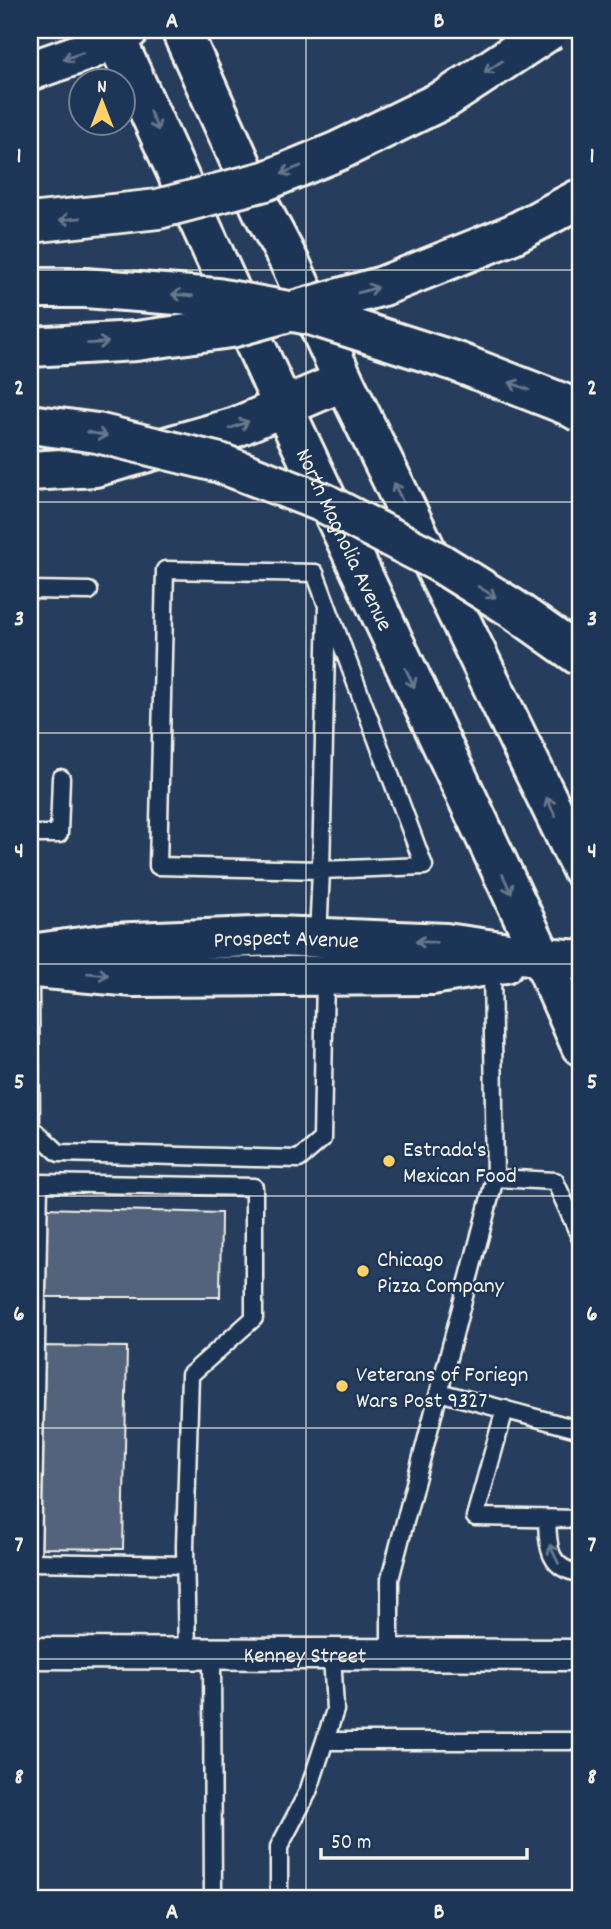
<svg xmlns="http://www.w3.org/2000/svg" width="611" height="1929" viewBox="0 0 611 1929" font-family="Dekko,sans-serif">
  <style>
    .building { fill: #52647b; stroke: #f4f1e8; stroke-width: 2 }
    .lines { fill: none; stroke-linecap: round; stroke-linejoin: round }
    .service-casing { stroke: #f4f1e8; stroke-width: 21 }
    .minor-casing { stroke: #f4f1e8; stroke-width: 35 }
    .secondary-casing { stroke: #f4f1e8; stroke-width: 44 }
    .primary-casing { stroke: #f4f1e8; stroke-width: 44 }
    .motorway-casing { stroke: #f4f1e8; stroke-width: 44 }
    .service { stroke: #1d3557; stroke-width: 16 }
    .minor { stroke: #1d3557; stroke-width: 30 }
    .secondary { stroke: #1d3557; stroke-width: 38 }
    .primary { stroke: #1d3557; stroke-width: 38 }
    .motorway { stroke: #1d3557; stroke-width: 38 }
    .motorway-bridge-casing { stroke: #f4f1e8; stroke-width: 44; stroke-linecap: butt }
    .motorway-bridge { stroke: #1d3557; stroke-width: 38 }
    .oneway { stroke: #68778a }
    .grid { fill: none; stroke: #f4f1e8; stroke-width: 2; stroke-opacity: 0.55 }
    .poi-dot { fill: #ffd166; stroke: #1d3557; stroke-width: 2.5 }
    .labels { text-anchor: middle; stroke-width: 5; stroke-linejoin: round; paint-order: stroke }
    .street-label { font-size: 23px; fill: #f4f1e8; stroke: #1d3557 }
    .poi-label { font-size: 23px; fill: #f4f1e8; stroke: #1d3557; text-anchor: start }
    .neatline { fill: none; stroke: #f4f1e8; stroke-width: 2.5 }
    .grid-label { font-size: 23px; text-anchor: middle; font-weight: bold; fill: #f4f1e8 }
  </style>
  <rect width="100%" height="100%" fill="#263d5d"/>
  <filter id="ink" filterUnits="userSpaceOnUse"><feTurbulence type="fractalNoise" baseFrequency=".0143" numOctaves="2"/><feDisplacementMap in="SourceGraphic" scale="14" xChannelSelector="R" yChannelSelector="G"/><feConvolveMatrix kernelMatrix="1 2 1 2 8 2 1 2 1" color-interpolation-filters="sRGB"/></filter>
  <g filter="url(#ink)">
    <path class="building" d="M44,1208l177,5 -1,84h-178z
      M40,1346l87,1 -4,202 -87,-1z"/>
    <g class="lines">
      <g class="service-casing">
        <path id="service" d="M30,590l59,1
          M30,834h29l2,-56
          M318,938l3,-68 -163,-4 7,-296 150,3 109,293 -103,4 6,-264
          M30,986l1,141 28,26 240,6 23,-20 3,-163
          M495,1178l60,3 26,58
          M439,1392l142,38
          M505,1409l-30,108 106,2
          M547,1519c1,27 1,51 34,54
          M185,1565l-153,-3 7,-379 215,4v131l-64,57 -5,172 2,106
          M212,1653l1,246
          M390,1653v-74l105,-401 -3,-212
          M325,1741h256
          M279,1899v-52l29,-55 27,-82 -3,-57"/>
      </g>
      <g class="minor-casing">
        <g id="minor">
          <path id="s1" d="M30,1653l551,2"/>
        </g>
      </g>
      <g class="secondary-casing">
        <g id="secondary">
          <path id="s2" d="M30,954l80,-11 166,-7 170,7 96,14"/>
          <path d="M35,968l99,9 298,-2 73,-12"/>
        </g>
      </g>
      <g class="primary-casing">
        <g id="primary">
          <path id="s3" d="M112,30l171,376 259,551 39,89"/>
          <path d="M181,30l81,180 29,55 53,116 237,487"/>
          <path d="M542,957l39,3"/>
        </g>
      </g>
      <g class="motorway-casing">
        <path id="motorway" d="M30,71l60,-21 39,-20
          M30,471l65,-4 141,-40 108,-46"/>
      </g>
      <use href="#service" class="service"/>
      <use href="#minor" class="minor"/>
      <use href="#secondary" class="secondary"/>
      <use href="#primary" class="primary"/>
      <use href="#motorway" class="motorway"/>
      <g class="motorway-bridge-casing">
        <path id="motorway-bridge" d="M30,223l128,-14 107,-28 73,-30 109,-53 103,-68
          M30,288h55l132,10 93,17 147,47 110,43 14,8
          M30,347l106,-6 95,-13 152,-42 130,-52 68,-36
          M30,424l67,9 123,30 104,40 116,60 72,45 69,49"/>
      </g>
      <use href="#motorway-bridge" class="motorway-bridge"/>
    </g>
    <defs><path id="oneway-shaft" d="M-6 0H5M1.5-3L5.5 0L1.5 3" fill="none" stroke-width="1.6" stroke-linecap="round" stroke-linejoin="round" transform="scale(1.75)"/></defs>
    <g class="oneway">
      <use href="#oneway-shaft" transform="translate(73 56) rotate(161)"/>
      <use href="#oneway-shaft" transform="translate(493 67) rotate(147)"/>
      <use href="#oneway-shaft" transform="translate(154 121) rotate(66)"/>
      <use href="#oneway-shaft" transform="translate(291 170) rotate(158)"/>
      <use href="#oneway-shaft" transform="translate(70 219) rotate(174)"/>
      <use href="#oneway-shaft" transform="translate(368 290) rotate(-16)"/>
      <use href="#oneway-shaft" transform="translate(182 295) rotate(-176)"/>
      <use href="#oneway-shaft" transform="translate(98 343) rotate(-3)"/>
      <use href="#oneway-shaft" transform="translate(519 386) rotate(-159)"/>
      <use href="#oneway-shaft" transform="translate(239 425) rotate(-21)"/>
      <use href="#oneway-shaft" transform="translate(97 434) rotate(11)"/>
      <use href="#oneway-shaft" transform="translate(398 492) rotate(-116)"/>
      <use href="#oneway-shaft" transform="translate(487 592) rotate(32)"/>
      <use href="#oneway-shaft" transform="translate(410 678) rotate(65)"/>
      <use href="#oneway-shaft" transform="translate(551 807) rotate(-116)"/>
      <use href="#oneway-shaft" transform="translate(507 884) rotate(65)"/>
      <use href="#oneway-shaft" transform="translate(426 942) rotate(-178)"/>
      <use href="#oneway-shaft" transform="translate(98 974) rotate(5)"/>
      <use href="#oneway-shaft" transform="translate(554 1554) rotate(-116)"/>
    </g>
  </g>
  <path class="grid" d="M306,30v1869M30,270h551M30,502h551M30,733h551M30,964h551M30,1196h551M30,1428h551M30,1659h551"/>
  <g class="poi-dot">
    <circle cx="389" cy="1161" r="7"/>
    <circle cx="363" cy="1271" r="7"/>
    <circle cx="342" cy="1386" r="7"/>
  </g>
  <g class="labels">
    <g class="street-label">
      <text dy="8" stroke="none"><textPath href="#s3" startOffset="560">North Magnolia Avenue</textPath></text>
      <text dy="8" stroke="none"><textPath href="#s2" startOffset="257">Prospect Avenue</textPath></text>
      <text dy="8" stroke="none"><textPath href="#s1" startOffset="275">Kenney Street</textPath></text>
    </g>
    <g class="poi-label">
      <text x="403" y="1156">Estrada's<tspan x="403" dy="26">Mexican Food</tspan></text>
      <text x="377" y="1266">Chicago<tspan x="377" dy="26">Pizza Company</tspan></text>
      <text x="356" y="1381">Veterans of Foriegn<tspan x="356" dy="26">Wars Post 9327</tspan></text>
    </g>
  </g>
  <rect width="611" height="1929" fill="none" stroke="#1d3557" stroke-width="77"/>
  <g transform="translate(102 102)"><circle r="33" fill="#1d3557" stroke="#738091" stroke-width="2"/>
  <path d="M0-5L12 26L0 18L-12 26Z" fill="#ffd166"/>
  <text y="-10" font-size="19" font-weight="bold" text-anchor="middle" fill="#f4f1e8">N</text>
  </g>
  <path d="M321 1848v10h206v-10" fill="none" stroke="#f4f1e8" stroke-width="3.5"/>
  <text x="331" y="1848" font-size="21" fill="#f4f1e8" stroke="#1d3557" stroke-width="5" paint-order="stroke">50 m</text>
  <rect x="38" y="38" width="534" height="1852" class="neatline"/>
  <g class="grid-label">
    <text x="172" y="27">A</text>
    <text x="439" y="27">B</text>
    <text x="19" y="162">1</text>
    <text x="592" y="162">1</text>
    <text x="19" y="394">2</text>
    <text x="592" y="394">2</text>
    <text x="19" y="625">3</text>
    <text x="592" y="625">3</text>
    <text x="19" y="857">4</text>
    <text x="592" y="857">4</text>
    <text x="19" y="1088">5</text>
    <text x="592" y="1088">5</text>
    <text x="19" y="1320">6</text>
    <text x="592" y="1320">6</text>
    <text x="19" y="1551">7</text>
    <text x="592" y="1551">7</text>
    <text x="19" y="1783">8</text>
    <text x="592" y="1783">8</text>
    <text x="172" y="1918">A</text>
    <text x="439" y="1918">B</text>
  </g>
</svg>
